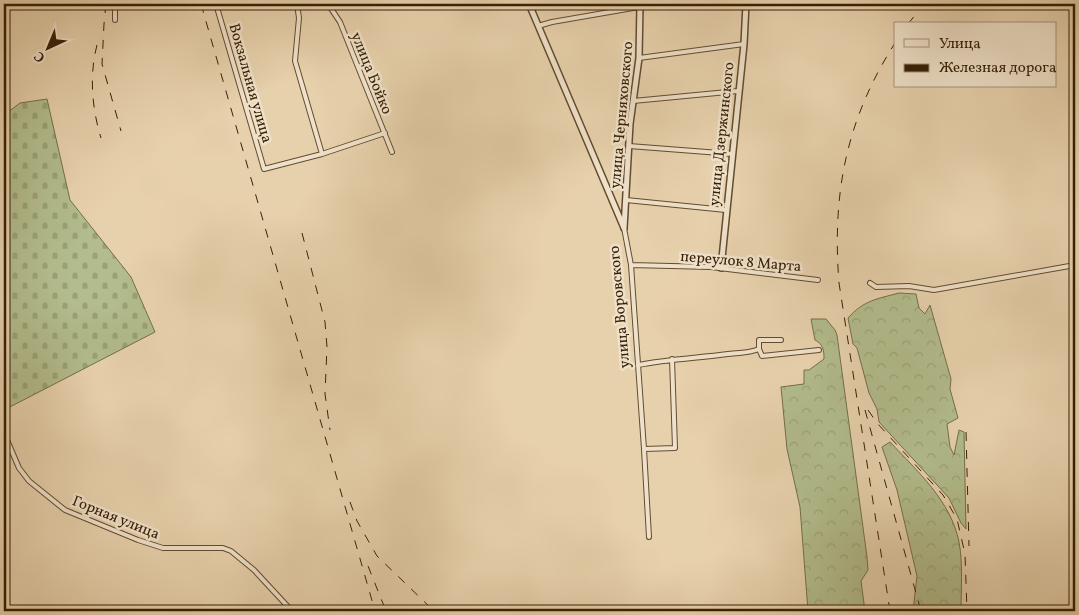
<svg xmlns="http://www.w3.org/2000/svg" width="1079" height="615" viewBox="0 0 1079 615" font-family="Vollkorn,serif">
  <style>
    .forest { fill: url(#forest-crowns); stroke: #746e49 }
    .cemetery { fill: url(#cemetery-stones); stroke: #746e49 }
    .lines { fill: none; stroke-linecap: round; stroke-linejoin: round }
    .minor-casing { stroke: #624c30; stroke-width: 6 }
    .tertiary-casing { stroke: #624c30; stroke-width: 8 }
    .minor { stroke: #efe1c9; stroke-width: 4 }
    .tertiary { stroke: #efe1c9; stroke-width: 5 }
    .rail { stroke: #362006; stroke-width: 1; stroke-dasharray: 9 9; stroke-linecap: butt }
    .labels { text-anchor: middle; stroke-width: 5; stroke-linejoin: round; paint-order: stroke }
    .street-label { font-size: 15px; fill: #362006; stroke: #efe1c9 }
  </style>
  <defs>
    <pattern id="forest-crowns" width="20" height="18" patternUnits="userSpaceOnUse" patternTransform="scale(1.25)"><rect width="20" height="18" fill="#b2bc8c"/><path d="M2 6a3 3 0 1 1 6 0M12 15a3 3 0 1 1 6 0" fill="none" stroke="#9aa177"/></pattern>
    <pattern id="cemetery-stones" width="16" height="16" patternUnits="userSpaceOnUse" patternTransform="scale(1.25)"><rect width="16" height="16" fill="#b2bc8c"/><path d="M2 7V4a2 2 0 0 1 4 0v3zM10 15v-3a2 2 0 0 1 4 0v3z" fill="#9aa177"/></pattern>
  </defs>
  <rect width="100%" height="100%" fill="#e7d1ac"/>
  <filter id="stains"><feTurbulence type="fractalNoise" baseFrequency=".004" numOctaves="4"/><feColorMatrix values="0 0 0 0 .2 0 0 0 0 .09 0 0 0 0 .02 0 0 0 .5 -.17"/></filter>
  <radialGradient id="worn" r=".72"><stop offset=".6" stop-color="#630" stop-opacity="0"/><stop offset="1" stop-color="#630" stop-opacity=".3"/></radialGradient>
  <path class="forest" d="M899,293l17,1 3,14 6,6 5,-9 21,74 -1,10 8,29 -11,6 3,23 4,8 5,-25 5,2 2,97 -5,-6 -12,-25 -70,-76 -2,-13 -8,-16 -12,-45 -4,-4 -5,-26c16,-18 29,-19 51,-25z
    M811,319h15l9,11 2,5 30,222 1,13 -7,11 4,30h-57l-8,-104 -13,-58 -6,-62 23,-3v-14h5l15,-11c0,-9 -1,-15 -9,-19z
    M890,442c27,29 61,59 69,100 4,20 2,48 2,69h-48l4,-35 -20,-86 -15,-43z"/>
  <path class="cemetery" d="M47,99l23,101 61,77 24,55 -151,78v-295l16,-12z"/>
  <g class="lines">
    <g class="minor-casing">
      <path id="minor" d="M115,4v16
        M216,4l48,165 58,-15 63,-21
        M297,4l2,14 -4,43 27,93
        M328,4l12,18 52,130
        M538,26l14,-4 104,-18
        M639,58l105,-14
        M633,101l105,-10
        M629,146l104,8
        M626,200l100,10
        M624,228l7,37 13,184 5,88
        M631,265l80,2 107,13
        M870,283l6,4 33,-1 25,4 141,-25
        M759,349v-9h22
        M638,365c30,-6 60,-7 90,-11 13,-2 18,0 31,-5l3,7 57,-6
        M4,433l15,35 10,13 36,29 73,30 25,8h60l8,3 23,19 38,41
        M644,449l31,-1 -3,-89"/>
    </g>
    <g class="tertiary-casing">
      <path id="tertiary" d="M529,4l95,224
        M624,228l6,-104 9,-66 1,-54
        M721,268l23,-224 2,-40"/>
    </g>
    <use href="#minor" class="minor"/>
    <use href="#tertiary" class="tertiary"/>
    <path class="rail" d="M106,4l-2,20 -2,40 19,67
      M201,4l174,607
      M908,24l16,-20
      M97,45c-8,30 -5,64 4,93
      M302,233l23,89 2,25 -2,47 5,36
      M865,410l56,201
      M868,410l9,13 66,72 14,24 8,35 2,57
      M966,432l3,114
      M350,502l7,19 20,35 57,55
      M368,566l18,45
      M890,611l-51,-328c-7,-90 7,-163 56,-240"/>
  </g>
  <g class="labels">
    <g class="street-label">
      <text transform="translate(372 73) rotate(68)" y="5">улица Бойко</text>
      <text transform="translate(251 83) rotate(74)" y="5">Вокзальная улица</text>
      <text transform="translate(621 115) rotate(-85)" y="5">улица Черняховского</text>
      <text transform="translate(721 134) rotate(-84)" y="5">улица Дзержинского</text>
      <text transform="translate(741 261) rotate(5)" y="5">переулок 8 Марта</text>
      <text transform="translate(619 307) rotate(-95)" y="5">улица Воровского</text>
      <text transform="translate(116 517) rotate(22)" y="5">Горная улица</text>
    </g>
  </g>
  <rect width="1079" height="615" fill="none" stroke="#e7d1ac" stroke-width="20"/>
  <rect x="5" y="5" width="1069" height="605" fill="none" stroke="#362006" stroke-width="2.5"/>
  <rect x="10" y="10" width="1059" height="595" fill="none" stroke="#362006"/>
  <rect x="894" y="22" width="162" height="65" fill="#efe1c9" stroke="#a5947b"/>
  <rect x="904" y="39" width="25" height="8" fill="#efe1c9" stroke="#a5947b"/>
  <text x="939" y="48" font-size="15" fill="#362006">Улица</text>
  <rect x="904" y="64" width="25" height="8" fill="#362006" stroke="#a5947b"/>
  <text x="939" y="72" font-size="15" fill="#362006">Железная дорога</text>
  <g transform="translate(48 48) rotate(224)" stroke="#efe1c9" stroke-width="4" paint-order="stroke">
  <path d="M0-4L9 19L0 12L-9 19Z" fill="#362006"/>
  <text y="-8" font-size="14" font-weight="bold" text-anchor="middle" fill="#362006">С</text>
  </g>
  <rect width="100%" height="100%" filter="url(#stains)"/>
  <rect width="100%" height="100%" fill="url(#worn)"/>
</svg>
